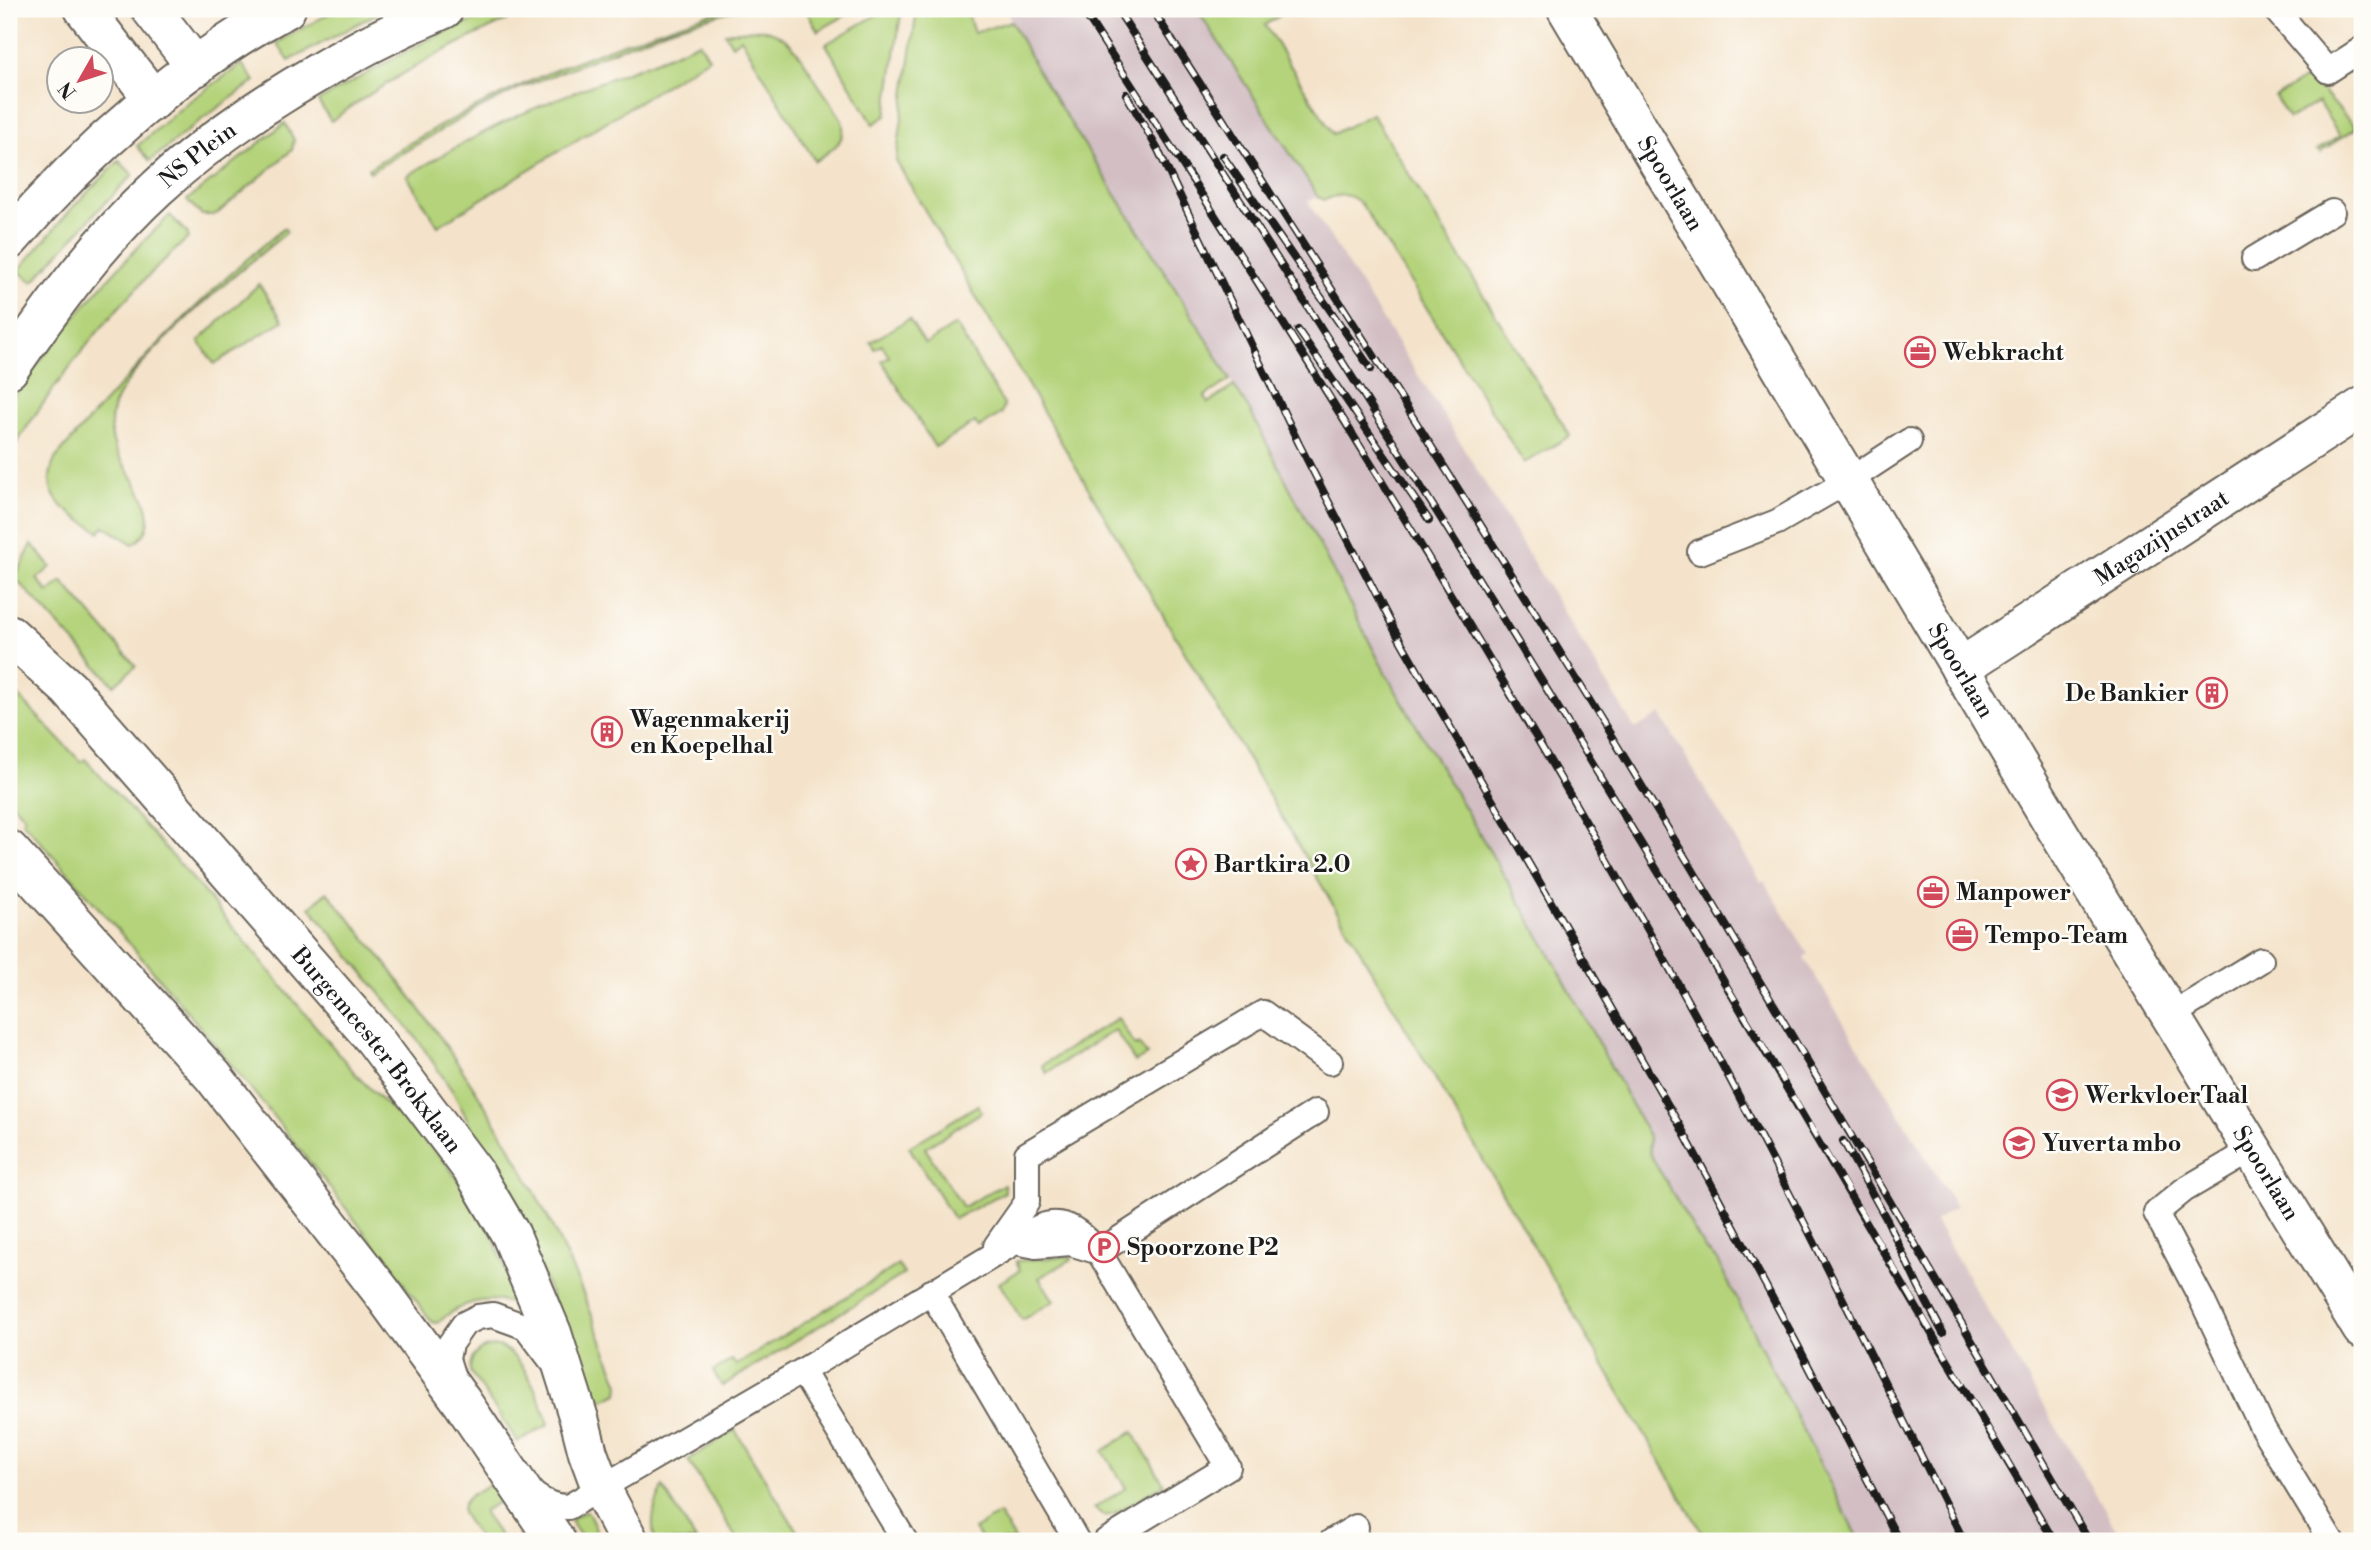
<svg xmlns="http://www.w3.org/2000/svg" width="2371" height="1550" viewBox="0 0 2371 1550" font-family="'Libre Bodoni',serif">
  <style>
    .industrial { fill: #d2bec3 }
    .green { fill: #b4d37a; stroke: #68784b; stroke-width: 2 }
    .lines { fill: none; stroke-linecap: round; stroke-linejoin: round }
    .service-casing { stroke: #686259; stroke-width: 28 }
    .minor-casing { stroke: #686259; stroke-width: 42 }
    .tertiary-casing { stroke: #686259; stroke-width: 42 }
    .service { stroke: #fff; stroke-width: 24 }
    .minor { stroke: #fff; stroke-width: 38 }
    .tertiary { stroke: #fff; stroke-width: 38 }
    .rail-casing { stroke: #1c1c1c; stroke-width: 8 }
    .rail { stroke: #fdfcf7; stroke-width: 5; stroke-dasharray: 16; stroke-linecap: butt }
    .labels { text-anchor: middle; stroke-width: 5; stroke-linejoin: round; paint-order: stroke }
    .street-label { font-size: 23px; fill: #1c1c1c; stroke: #fdfcf7 }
    .poi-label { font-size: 23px; font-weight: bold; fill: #1c1c1c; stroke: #fdfcf7; text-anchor: start }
  </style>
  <rect width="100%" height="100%" fill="#fdfcf7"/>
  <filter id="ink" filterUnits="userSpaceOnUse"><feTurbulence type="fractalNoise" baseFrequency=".0143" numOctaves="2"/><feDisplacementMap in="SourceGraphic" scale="14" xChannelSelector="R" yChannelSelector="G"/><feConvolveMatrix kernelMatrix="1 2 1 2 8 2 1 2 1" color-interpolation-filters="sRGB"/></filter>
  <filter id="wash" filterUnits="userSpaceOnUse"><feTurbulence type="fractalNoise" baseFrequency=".00686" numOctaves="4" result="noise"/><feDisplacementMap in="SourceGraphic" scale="28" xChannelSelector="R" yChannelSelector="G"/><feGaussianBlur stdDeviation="1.57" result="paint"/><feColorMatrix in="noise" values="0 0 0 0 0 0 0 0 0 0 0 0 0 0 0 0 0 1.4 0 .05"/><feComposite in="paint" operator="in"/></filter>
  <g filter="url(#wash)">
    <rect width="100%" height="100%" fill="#f4e3ca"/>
    <path class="industrial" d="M1007,9h190l119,184 2,4 -10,5 139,219 188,308 25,-15 101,168 3,-1 44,73 -4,4 152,249 -21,14 188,320h-264l-142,-280 -12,-12 -55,-95 -1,-17 -99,-183 -164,-280 -136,-263 -211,-338 -28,-52z"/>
    <path class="green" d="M337,9h48l-96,52 -12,-18z
      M502,9h31c-71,30 -139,66 -202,112l-13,-20 109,-61z
      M725,9h12l-71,21 -148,59 -51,26 -97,57 -2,-3c110,-72 231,-122 357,-160z
      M805,9h40l1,6 -28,16z
      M887,9h12l2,4 -15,103 -13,8 -47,-80z
      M917,9h49l8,24 37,-12 28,52 169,268 22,39 -25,16 3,7 26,-17 16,25 136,263 164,280 99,183 1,17 55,95 12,11 142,281h-152l-811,-1380z
      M1197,9h93l-25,16 68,109 39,-20 198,322 -46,27 -162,-258c-12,-13 -23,-11 -37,-5l-7,-3z
      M755,29c34,0 47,29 63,55 8,12 18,24 24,37 6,21 -12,30 -27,40l-74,-123 -9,7 -7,-12z
      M699,42l10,16 -271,168 -31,-50c43,-26 87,-51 133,-70 53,-23 107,-39 159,-64z
      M242,64l13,17 -54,39 -51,41 -13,-15 50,-43z
      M2309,76l47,52 -36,24 2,2 -5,-4 23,-14 -22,-34 -29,17 -14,-22z
      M285,123l9,17 -2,10 -74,63 -5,2h-11l-15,-15z
      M119,161l14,14 -35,35 -65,72 -15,-11 55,-64z
      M170,215l18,19v4c-68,61 -125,132 -174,209l-5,-3v-41l2,-3c48,-67 100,-128 159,-185z
      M284,228l3,4c-39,32 -164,133 -174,177 -4,16 -2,33 6,47 13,23 51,66 14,88l-29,-18 -4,6c-29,-19 -63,-32 -45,-73 72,-84 143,-161 229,-231z
      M259,284l24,37 -69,43 -15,-23z
      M909,319l16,25 31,-19 48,80 -2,8 -23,15 -4,-6 -40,25 -53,-86 7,-4 -7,-12 -7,4 -4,-7z
      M32,544l19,23 -14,12 11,13 14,-11 74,85 -22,19 -99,-107z
      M9,686l72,76 4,-3 101,112 172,206 83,80 43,57 36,92c-32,-12 -58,-5 -83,17l-5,-1c-129,-175 -266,-340 -410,-501l3,-4 -16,-17z
      M327,892c98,114 182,236 244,374 18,38 32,79 48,118l-1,9 -19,9 -11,-17 -60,-146 -73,-144 -37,-55 -108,-133z
      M1118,1018l17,28 4,-2 8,11 -12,7 -20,-32 -69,43 -4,-8z
      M978,1105l4,7 -57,36 38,59 41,-23 1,8 -51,27 -45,-72z
      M1071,1256l1,3 -33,19 15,23 -32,19 -23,-37 21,-13 -4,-9z
      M898,1265l6,9 -182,112 -9,-15 19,-11 4,5z
      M499,1346c27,12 40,52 50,78l-31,18 -48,-70c-1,-18 12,-27 29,-26z
      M735,1430l68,111h-6l-4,-5 -9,5h-46l-50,-81z
      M1133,1432l31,52 -50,30 -10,2 -10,-8 32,-20 -23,-37z
      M490,1484l11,16 -18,12 20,29h-23l-18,-28c-1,-17 15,-21 28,-29z
      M663,1487l33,54h-41c-5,-20 -1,-36 8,-54z
      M586,1511l2,1 13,29h-17l-13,-19 1,-4z
      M999,1514l17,27h-34l-8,-12z"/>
  </g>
  <g filter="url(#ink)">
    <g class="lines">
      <g class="service-casing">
        <path id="service" d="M2275,9l53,62 34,-22
          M2254,259l78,-47
          M1700,552l77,-30 71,-41 61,-40
          M2170,1016l91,-56
          M2252,1150l-68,40 -28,23 45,85 61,129 69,114
          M1015,1242l21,4 34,-3 29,9 217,-140
          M996,1246l31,-44v-48l236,-141 67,49
          M931,1292l146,249
          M802,1371l103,170
          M454,1381l-7,-22 3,-15 14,-20 14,-7 15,-2 33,12 25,33
          M529,1491c13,10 23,16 39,16l234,-136 213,-129c37,-28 54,-23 84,10l129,215 -122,74
          M1332,1541l24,-14"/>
      </g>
      <g class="minor-casing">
        <g id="minor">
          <path d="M84,9l70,91"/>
          <path d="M151,9l45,58"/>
          <path id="s1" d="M1960,668l402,-261"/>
        </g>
      </g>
      <g class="tertiary-casing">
        <g id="tertiary">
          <path id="s2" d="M1567,9l487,816 308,504"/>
          <path d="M9,240c74,-86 177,-179 277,-231"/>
          <path id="s3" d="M9,369c44,-64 90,-128 148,-181 78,-72 189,-137 287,-179"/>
          <path id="s4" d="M9,634l60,55 305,350 100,133 37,63 41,98 28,89 8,31 13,35 28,53"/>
          <path d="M9,850l204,226 168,215 81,111 94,139"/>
        </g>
      </g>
      <use href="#service" class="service"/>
      <use href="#minor" class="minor"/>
      <use href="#tertiary" class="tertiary"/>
      <g class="rail-casing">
        <path id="rail" d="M1082,9c196,301 386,605 563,916 115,201 215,410 319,616
          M1117,9c199,308 395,619 584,934 119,198 236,398 353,598
          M1152,9c176,273 351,547 519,825 142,234 280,471 418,707
          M1126,94l32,56 141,294 96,187 285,495 116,216 103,199
          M1223,156l148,213
          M1298,330l131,190
          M1843,1141l45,81 30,64 25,47"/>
      </g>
      <use href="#rail" class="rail"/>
    </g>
  </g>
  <defs>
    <g id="office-ring" transform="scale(1.575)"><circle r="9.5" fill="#fdfcf7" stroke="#d1495b" stroke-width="1.5"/><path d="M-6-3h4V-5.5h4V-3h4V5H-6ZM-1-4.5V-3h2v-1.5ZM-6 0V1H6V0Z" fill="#d1495b"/></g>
    <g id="building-ring" transform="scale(1.575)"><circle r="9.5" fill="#fdfcf7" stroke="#d1495b" stroke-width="1.5"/><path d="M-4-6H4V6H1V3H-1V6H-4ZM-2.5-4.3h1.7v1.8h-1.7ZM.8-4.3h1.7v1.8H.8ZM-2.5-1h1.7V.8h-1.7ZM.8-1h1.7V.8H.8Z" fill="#d1495b"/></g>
    <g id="sight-ring" transform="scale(1.575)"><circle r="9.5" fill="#fdfcf7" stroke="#d1495b" stroke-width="1.5"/><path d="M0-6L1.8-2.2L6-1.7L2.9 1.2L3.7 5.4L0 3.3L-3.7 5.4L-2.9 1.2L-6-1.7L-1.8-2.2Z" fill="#d1495b"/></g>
    <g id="school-ring" transform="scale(1.575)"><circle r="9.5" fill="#fdfcf7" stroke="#d1495b" stroke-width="1.5"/><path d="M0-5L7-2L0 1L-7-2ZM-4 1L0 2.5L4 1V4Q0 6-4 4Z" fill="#d1495b"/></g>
    <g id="university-ring" transform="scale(1.575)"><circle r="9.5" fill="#fdfcf7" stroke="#d1495b" stroke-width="1.5"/><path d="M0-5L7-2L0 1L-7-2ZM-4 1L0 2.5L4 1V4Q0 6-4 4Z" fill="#d1495b"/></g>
    <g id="parking-ring" transform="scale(1.575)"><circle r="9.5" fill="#fdfcf7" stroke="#d1495b" stroke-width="1.5"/><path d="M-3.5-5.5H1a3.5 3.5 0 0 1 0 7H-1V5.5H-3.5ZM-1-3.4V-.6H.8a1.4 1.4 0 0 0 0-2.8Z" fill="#d1495b"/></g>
  </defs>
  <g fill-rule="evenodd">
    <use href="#office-ring" x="1920" y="352"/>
    <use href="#building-ring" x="2212" y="693"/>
    <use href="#building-ring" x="607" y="732"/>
    <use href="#sight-ring" x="1191" y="864"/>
    <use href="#office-ring" x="1933" y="892"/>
    <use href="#office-ring" x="1962" y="935"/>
    <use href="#school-ring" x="2062" y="1095"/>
    <use href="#university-ring" x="2019" y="1143"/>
    <use href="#parking-ring" x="1104" y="1247"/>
  </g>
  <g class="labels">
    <g class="street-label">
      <text dy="8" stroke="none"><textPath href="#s3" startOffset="287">NS Plein</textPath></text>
      <text dy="8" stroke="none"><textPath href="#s2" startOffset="203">Spoorlaan</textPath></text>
      <text dy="8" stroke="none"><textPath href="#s1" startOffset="240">Magazijnstraat</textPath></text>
      <text dy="8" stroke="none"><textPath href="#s2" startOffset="770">Spoorlaan</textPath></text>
      <text dy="8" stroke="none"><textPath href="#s4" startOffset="556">Burgemeester Brokxlaan</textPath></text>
      <text dy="8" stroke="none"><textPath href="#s2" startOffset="1358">Spoorlaan</textPath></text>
    </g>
    <g class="poi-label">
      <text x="1943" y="360">Webkracht</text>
      <text x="2189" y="701" text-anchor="end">De Bankier</text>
      <text x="630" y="727">Wagenmakerij<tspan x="630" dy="26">en Koepelhal</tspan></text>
      <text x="1214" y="872">Bartkira 2.0</text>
      <text x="1956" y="900">Manpower</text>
      <text x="1985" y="943">Tempo-Team</text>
      <text x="2085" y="1103">WerkvloerTaal</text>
      <text x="2042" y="1151">Yuverta mbo</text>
      <text x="1127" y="1255">Spoorzone P2</text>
    </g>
  </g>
  <rect width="2371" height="1550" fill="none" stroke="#fdfcf7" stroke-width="35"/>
  <g transform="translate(80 80) rotate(231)"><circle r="33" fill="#fdfcf7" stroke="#a3a29f" stroke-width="2"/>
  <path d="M0-5L12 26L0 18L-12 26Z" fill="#d1495b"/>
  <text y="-10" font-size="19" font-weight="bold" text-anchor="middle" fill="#1c1c1c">N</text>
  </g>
</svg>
